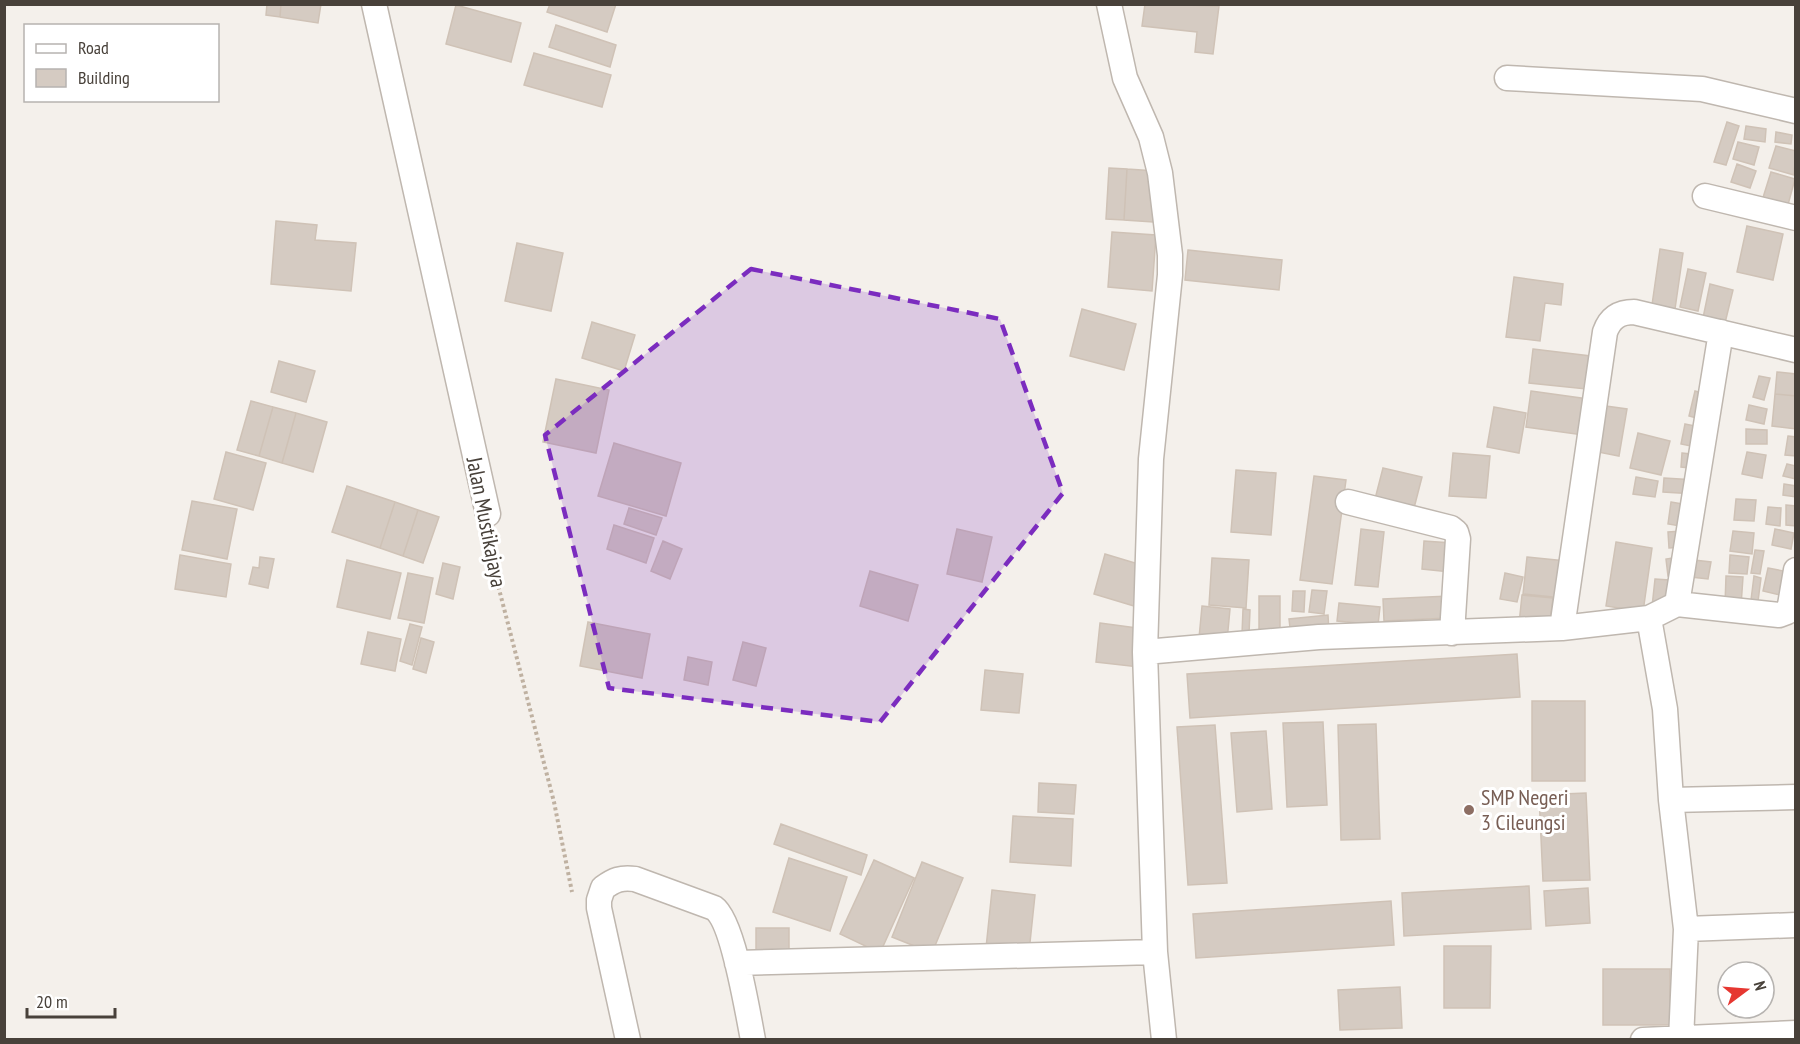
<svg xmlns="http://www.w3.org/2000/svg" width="1800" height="1044" viewBox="0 0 1800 1044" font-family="'PT Sans Narrow',sans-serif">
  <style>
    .building { fill: #d5cbc2; stroke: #cfc2b6; stroke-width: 1.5 }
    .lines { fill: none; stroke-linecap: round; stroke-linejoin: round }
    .street-casing { stroke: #bfb7af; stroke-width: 27 }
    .path { stroke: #bfb1a1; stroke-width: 4; stroke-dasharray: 3 3; stroke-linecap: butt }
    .street { stroke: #fff; stroke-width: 24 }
    .marked { fill: #7b2cbf; fill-opacity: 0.2; stroke: #7b2cbf; stroke-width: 4.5; stroke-dasharray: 12 8; stroke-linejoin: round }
    .education-dot { fill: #8d6e63; stroke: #fff; stroke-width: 2 }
    .labels { text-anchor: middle; stroke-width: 6; stroke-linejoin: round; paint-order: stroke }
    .street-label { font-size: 22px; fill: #48413a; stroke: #fff }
    .education-label { font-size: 22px; fill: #785e54; stroke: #fff; text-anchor: start }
  </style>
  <rect width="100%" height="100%" fill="#f4f0eb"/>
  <path class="building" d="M267,4h14l-1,13 -14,-2z
    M281,4h40l-3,19 -38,-6z
    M550,4h66l-9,28 -60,-20z
    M1145,4l74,2 -6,48 -18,-2 2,-20 -55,-6z
    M456,5l65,18 -10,39 -65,-18z
    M556,25l60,20 -6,22 -61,-20z
    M534,53l77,22 -9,32 -78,-22z
    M1727,122l12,4 -13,39 -12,-3z
    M1746,126l20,3 -1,13 -21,-3z
    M1776,132l16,3 -1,9 -16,-2z
    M1738,142l21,5 -5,18 -21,-6z
    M1776,146l20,5 -2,24 -25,-7z
    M1737,164l19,7 -6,17 -19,-6z
    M1109,168l18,1 -3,51 -18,-1z
    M1127,169l29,2 -3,51 -29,-2z
    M1771,172l24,7 -9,33 -25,-8z
    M276,221l41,4 -2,15 41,3 -5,48 -80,-7z
    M1747,226l36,8 -10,46 -36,-8z
    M1112,232l44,3 -4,56 -44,-4z
    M517,243l46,10 -12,58 -46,-10z
    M1660,249l23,4 -9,63 -23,-4z
    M1188,250l94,10 -3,30 -94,-10z
    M1688,269l18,4 -8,38 -18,-4z
    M1514,277l49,7 -2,21 -16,-2 -5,38 -34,-4z
    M1710,284l23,6 -8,33 -22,-5z
    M1082,309l54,15 -12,46 -54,-14z
    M592,322l43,13 -11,36 -42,-13z
    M1533,349l66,8 -3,33 -67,-7z
    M279,361l36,10 -9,31 -35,-10z
    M1777,372l19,2v22l-21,-2z
    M1759,376l11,2 -6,22 -11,-3z
    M556,379l53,11 -13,63 -53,-11z
    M1531,391l57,8 -5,36 -57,-8z
    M1695,391l15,4 -6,25 -15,-4z
    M1775,394l21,2v33l-24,-3z
    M251,401l22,6 -14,49 -22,-6z
    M1749,405l18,4 -3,15 -18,-4z
    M1606,406l21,3 -8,47 -21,-4z
    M273,407l23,6 -14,50 -23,-7z
    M1494,407l32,6 -7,40 -32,-6z
    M296,413l31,9 -14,50 -31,-9z
    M1685,424l20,4 -4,20 -20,-4z
    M1746,429l21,1v14h-21z
    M1638,433l32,8 -9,34 -31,-7z
    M1788,436l8,1v19l-11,-1z
    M614,443l67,20 -15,53 -68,-20z
    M226,452l40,11 -13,47 -39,-11z
    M1747,452l19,3 -4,23 -20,-4z
    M1453,453l37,3 -4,42 -37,-2z
    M1682,453l18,2 -1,14 -18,-2z
    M1787,464l9,2v13l-13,-3z
    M1383,468l39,9 -8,31 -39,-9z
    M1236,470l40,3 -5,62 -40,-3z
    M1314,476l32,4 -14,104 -32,-4z
    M1636,477l22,4 -3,16 -22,-3z
    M1664,478l32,2 -1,14 -32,-2z
    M1784,484l12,2v11l-13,-2z
    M347,486l48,16 -15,46 -48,-16z
    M1736,499l20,1 -2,21 -20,-1z
    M192,501l45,8 -10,50 -45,-9z
    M395,502l23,8 -15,46 -23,-8z
    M1671,502l18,3 -3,22 -18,-3z
    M1786,505l10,1v20l-10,-1z
    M1768,507l13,1 -1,18 -14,-2z
    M629,508l33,10 -6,17 -32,-11z
    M418,510l21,7 -16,46 -20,-7z
    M614,525l40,13 -8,25 -39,-14z
    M957,529l35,8 -10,45 -35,-8z
    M1361,529l23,3 -6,55 -23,-2z
    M1775,529l19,4 -3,16 -19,-4z
    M1682,531l1,16 -14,1 -1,-16z
    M1733,531l21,2 -2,21 -22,-3z
    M663,541l19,8 -12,30 -19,-8z
    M1424,541l28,2 -2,29 -28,-3z
    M1616,542l36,6 -9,64 -37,-6z
    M1755,550l9,1 -4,23 -9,-1z
    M1105,554l40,12 -11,40 -40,-12z
    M180,555l51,9 -5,33 -51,-8z
    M1730,555l19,2 -2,17 -18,-1z
    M260,557l14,2 -6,29 -19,-4 4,-17 6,1z
    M1527,557l39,4 -3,37 -40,-4z
    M1212,558l37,2 -3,48 -37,-3z
    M1672,558l3,18h-7l-2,-17z
    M347,560l54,13 -11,46 -53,-12z
    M1694,560l17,2 -3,17 -17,-2z
    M443,563l17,4 -7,32 -17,-5z
    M1768,568l26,5 -6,24 -25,-6z
    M870,571l48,14 -10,36 -48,-15z
    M408,573l25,5 -9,45 -26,-5z
    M1505,573l18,4 -6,25 -17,-3z
    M1726,576l17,1 -2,29 -16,-1z
    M1754,576l7,2 -4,31 -7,-1z
    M1655,579l14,1 -2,28 -15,-1z
    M1312,590l15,1 -3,23 -15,-2z
    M1293,591h12l-1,21 -12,-1z
    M1522,595l31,3 -4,30 -30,-4z
    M1259,596h21v35h-21z
    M1449,596v22l-65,3 -1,-22z
    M1339,603l41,4 -2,18 -41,-4z
    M1202,606l28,3 -3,32 -28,-3z
    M1243,609l7,1 -1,24h-7z
    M1328,615l1,18 -38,3 -2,-17z
    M588,622l62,12 -8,44 -62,-12z
    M1100,623l44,6 -5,38 -43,-5z
    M410,624l12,3 -10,38 -12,-4z
    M368,632l33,7 -6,32 -34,-7z
    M421,638l13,4 -8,31 -13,-4z
    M743,642l23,6 -10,38 -23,-6z
    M1517,654l3,43 -330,21 -3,-44z
    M688,657l24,5 -4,23 -24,-5z
    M985,670l38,4 -4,39 -38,-3z
    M1532,701h53v80h-53z
    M1323,722l4,83 -40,2 -4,-84z
    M1376,724l4,115 -39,1 -3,-115z
    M1215,725l12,158 -39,2 -11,-158z
    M1266,731l6,78 -35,3 -6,-79z
    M1039,783l37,2 -2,29 -36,-2z
    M1586,793l4,87 -47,1 -4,-86z
    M1013,816l60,3 -2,47 -61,-4z
    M781,824l86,31 -6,20 -87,-31z
    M789,858l58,19 -17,54 -57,-19z
    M874,860l40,18 -34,75 -40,-19z
    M922,862l41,16 -31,75 -40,-16z
    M1529,886l2,43 -127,7 -2,-43z
    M1588,888l2,35 -44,3 -2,-35z
    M992,890l43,5 -6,57 -43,-4z
    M1391,901l3,44 -198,13 -3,-44z
    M756,928h33v23l-33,1z
    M1444,946h47l-1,62h-46z
    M1603,969h67v56h-67z
    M1400,987l2,41 -62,2 -2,-40z"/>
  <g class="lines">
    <g class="street-casing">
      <path id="street" d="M374,4l114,510
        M1109,4l16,74 26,59 9,36 10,82v20l-19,184 -6,193 10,300 9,88
        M1507,78l195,11 94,22
        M1705,196l91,22
        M1348,502l103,26 5,4 2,7 -6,94
        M1677,604l44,-272
        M1649,618l16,91 6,91 15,129 -5,111
        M1562,628l43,-296c5,-14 14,-20 29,-20l162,38
        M1145,652l174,-15 243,-9 87,-10 28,-14 102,11 8,-3 3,-7 6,-35
        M1671,800l125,-3
        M1686,929l110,-4
        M737,963l418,-11
        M628,1040l-29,-132v-8l4,-12c11,-8 18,-11 32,-9l79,29c19,13 34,106 39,132
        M1643,1040l153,-7"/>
    </g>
    <path class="path" d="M492,539l7,50 55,213 18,90"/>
    <use href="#street" class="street"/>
  </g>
  <path class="marked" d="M751,269l249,50 63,174 -183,229 -271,-34 -64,-253z"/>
  <circle class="education-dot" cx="1469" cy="810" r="6"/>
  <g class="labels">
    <g class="street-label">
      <text transform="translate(487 522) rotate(79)" y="8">Jalan Mustikajaya</text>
    </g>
    <g class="education-label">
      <text x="1481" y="805">SMP Negeri<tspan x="1481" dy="25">3 Cileungsi</tspan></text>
    </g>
  </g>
  <rect width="1800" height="1044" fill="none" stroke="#48413a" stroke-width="12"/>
  <rect x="24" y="24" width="195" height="78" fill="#ffffff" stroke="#b6b3b0" stroke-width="1.5"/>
  <rect x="36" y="44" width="30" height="9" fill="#ffffff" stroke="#b6b3b0" stroke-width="1.5"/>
  <text x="78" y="54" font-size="18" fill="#48413a">Road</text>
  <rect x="36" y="69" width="30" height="18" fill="#d5cbc2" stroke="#b6b3b0" stroke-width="1.5"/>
  <text x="78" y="84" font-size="18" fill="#48413a">Building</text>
  <g transform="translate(1746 990) rotate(74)"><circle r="28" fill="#ffffff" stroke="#b6b3b0" stroke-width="1.5"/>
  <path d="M0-4.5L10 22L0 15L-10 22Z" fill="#e63731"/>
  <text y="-9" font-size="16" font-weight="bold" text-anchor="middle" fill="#48413a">N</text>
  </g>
  <path d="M27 1008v9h88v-9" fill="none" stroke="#48413a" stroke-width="3"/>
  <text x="36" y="1008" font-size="18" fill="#48413a" stroke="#ffffff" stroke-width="4.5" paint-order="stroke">20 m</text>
</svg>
